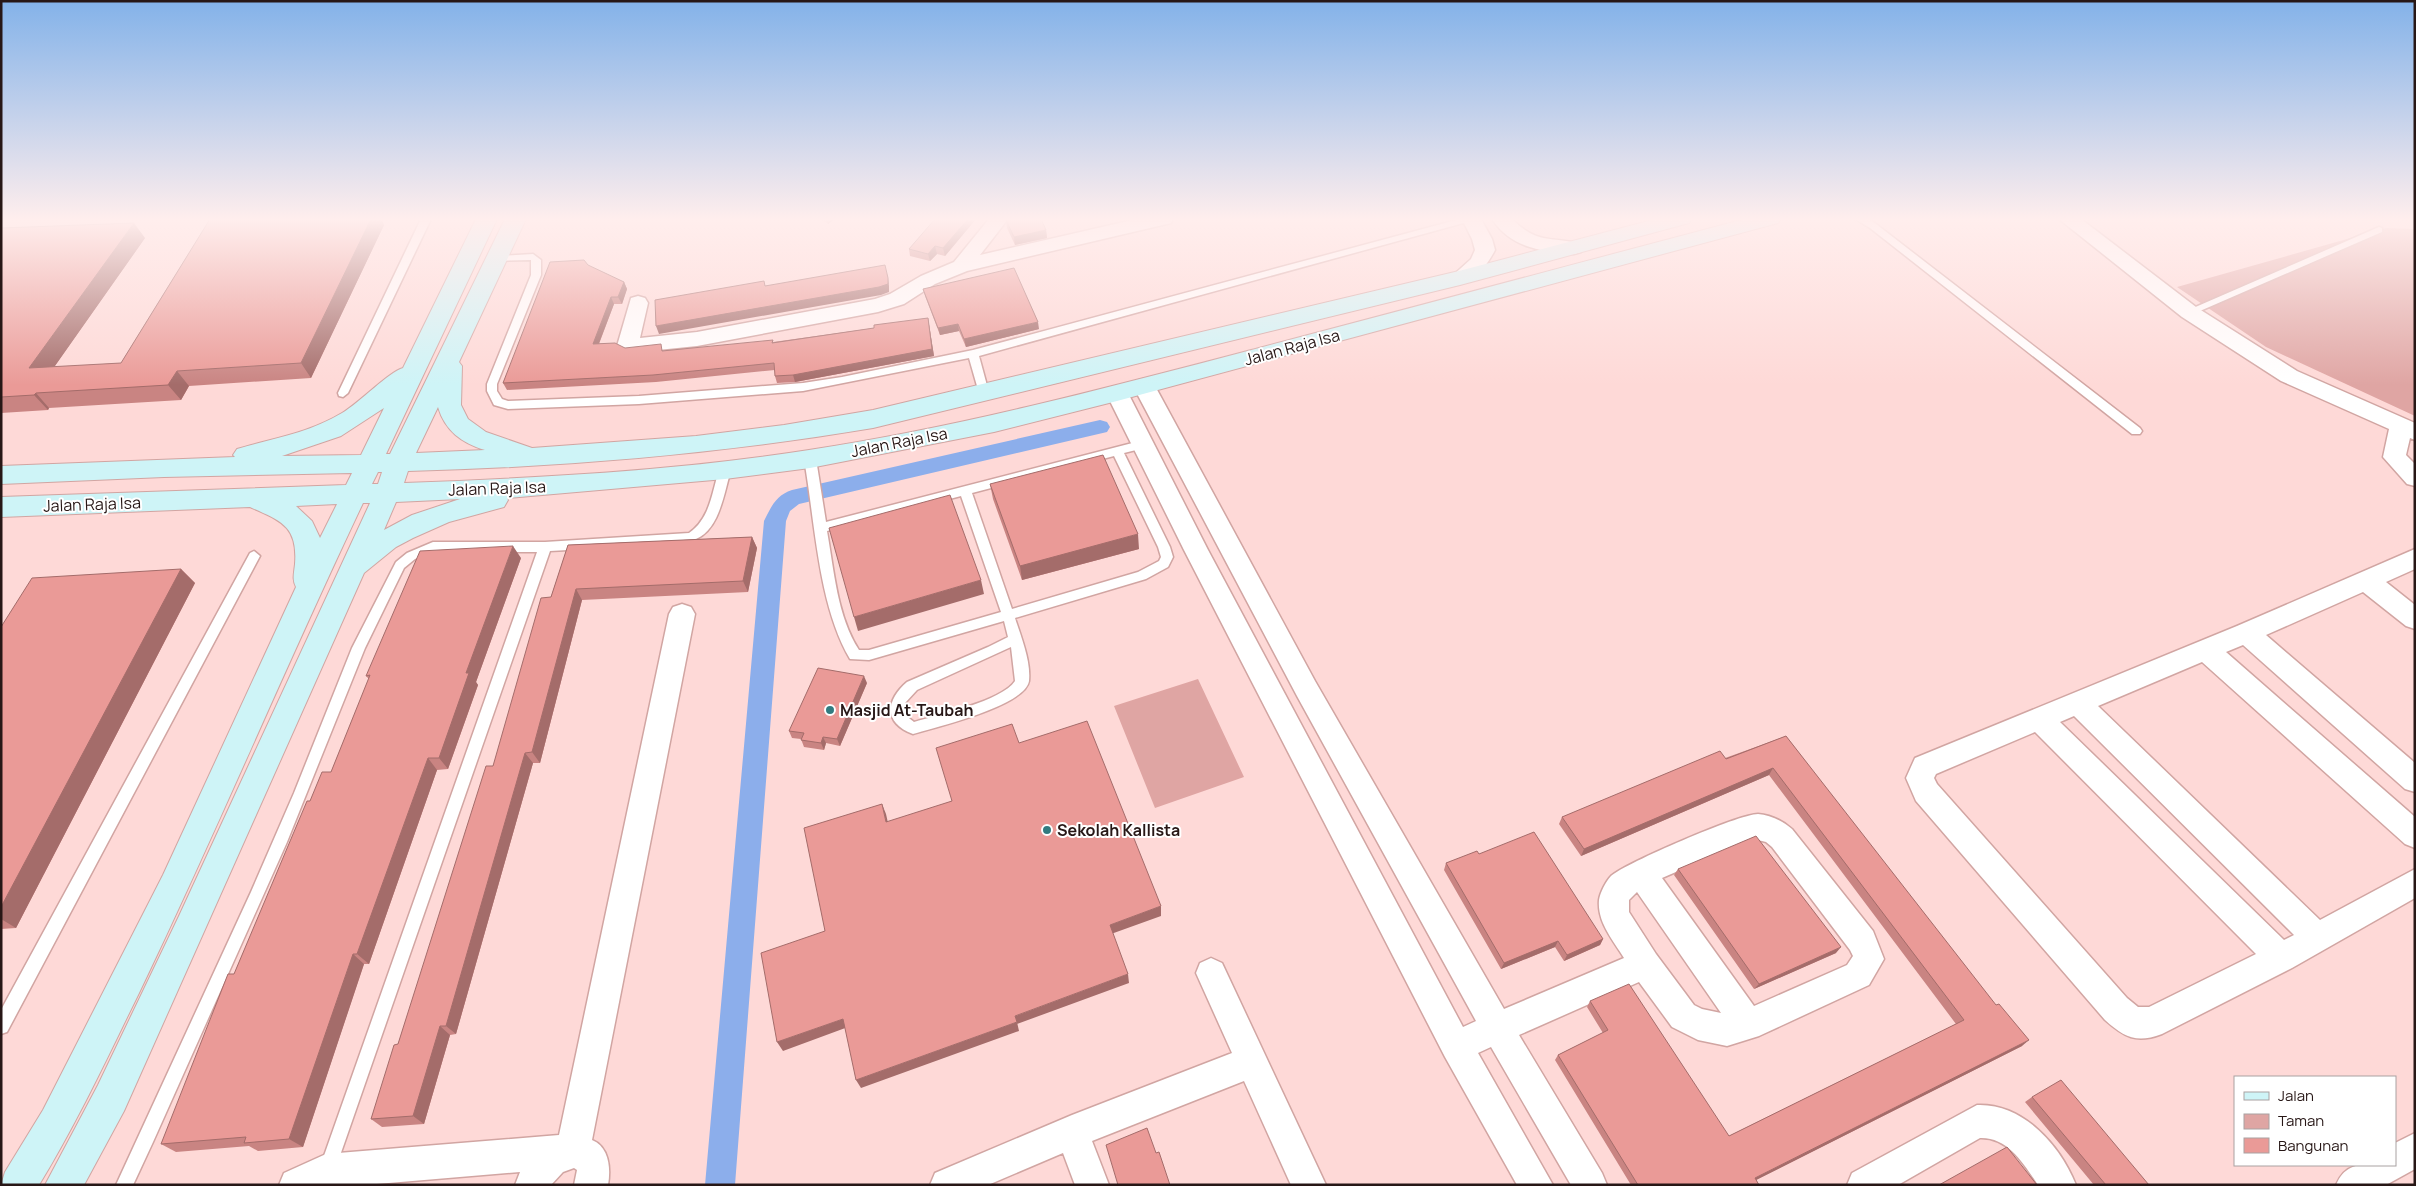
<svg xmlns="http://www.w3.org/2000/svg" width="2416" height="1186" viewBox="0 0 2416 1186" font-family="Manrope,sans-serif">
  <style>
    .green { fill: #dfa5a3 }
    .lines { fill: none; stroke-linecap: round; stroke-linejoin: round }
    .canal { fill: #8caeeb; fill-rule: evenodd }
    .service-casing { stroke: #d1a5a2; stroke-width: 3 }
    .minor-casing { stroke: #d1a5a2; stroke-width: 3 }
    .secondary-casing { stroke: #d1a5a2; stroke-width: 2 }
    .service { fill: #fff; fill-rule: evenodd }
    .minor { fill: #fff; fill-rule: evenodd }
    .secondary { fill: #cef4f7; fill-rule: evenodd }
    .wall { fill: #c98482 }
    .shaded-wall { fill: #a46c6a }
    .building { fill: #ea9a97; stroke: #a46c6a }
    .poi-dot { fill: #327b80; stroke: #fff; stroke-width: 2 }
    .labels { text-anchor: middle; stroke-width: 4; stroke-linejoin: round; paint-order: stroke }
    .street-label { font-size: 16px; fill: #271716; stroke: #fff }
    .poi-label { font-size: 16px; font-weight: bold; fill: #271716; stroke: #fff; text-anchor: start }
  </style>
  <rect width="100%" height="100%" fill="#fed9d7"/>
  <path class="green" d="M2386,228l29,1v187l-149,-69 -89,-60z
    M1198,679l46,98 -89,31 -41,-102z"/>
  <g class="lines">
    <path class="canal" d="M1100,420l7,2 3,5 -3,5 -308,72 -9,7 -4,10 -51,664h-30l59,-664c7,-14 12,-26 28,-31z"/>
    <g class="service-casing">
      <path id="service" d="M421,219h10l-83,174 -5,4 -4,-1 -1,-3z
        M1460,219h18l-499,137 10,37 -5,4 -5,-4 -10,-35 -166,33 -164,13 -131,5 -14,-4 -7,-14v-7l44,-109v-15l-38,1 -1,-2 5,-3 36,-2 8,6v15l-44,109v7l5,8 6,2 131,-5 164,-13 39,-6 131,-27z
        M1855,219h13l8,5 264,204 2,3 -2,3h-8l-262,-206z
        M2379,227l3,1v4l-189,82 -4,1 -5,-3z
        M1144,440l6,4 -2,3 -24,6 46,94 3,10 -5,10 -22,12 -131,39c6,19 16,43 14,63 -4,25 -93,46 -116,53 -30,-11 -27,-34 -6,-52l81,-35 20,-10 -4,-16 -135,39 -19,-1c-32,-54 -35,-138 -46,-200l2,-3 4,-1 6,4 10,63zM1114,456l44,91 3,10 -2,4 -21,11 -126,37 -40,-116zM961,496l40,116 -132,38h-10c-22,-34 -25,-80 -32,-119zM1011,647l4,34c-13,20 -77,34 -101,41l-9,-7v-12l12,-13z
        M725,466l6,4c-7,22 -11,59 -35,69 -6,3 -13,4 -19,5l-127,7 -215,619 -2,6 -6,2 -6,-2 -2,-6 218,-618h-103l-19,7 -11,9 -39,80 -78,194 -134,300 -20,43h-17l135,-293 43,-99 58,-145 44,-86 11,-9 26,-11h112l144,-9c21,-14 23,-41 30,-63z
        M254,551l6,5 -253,476 -6,2v-24l249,-457z"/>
    </g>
    <g class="minor-casing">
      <path id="minor" d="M989,219h19l-28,36 157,-36h36l-2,4 -204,48 -32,13 -31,20 -26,8 -181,34 -69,7 -7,-2 -4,-5 14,-48 7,-2 7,2 3,5 -8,35 57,-6 178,-33 15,-5 31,-18 33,-14z
        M1462,219h19l11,20 3,11c-8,15 -23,38 -42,32l-3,-4 21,-19 4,-9 -3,-11z
        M1492,219h20c26,26 39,17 69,25l3,4 -3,4 -7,2c-32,-2 -63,-6 -82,-35z
        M2059,219h22l115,88 101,64 118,52v17l-5,-2 -4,17 9,9v22l-8,-2 -24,-27 6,-28 -108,-48 -99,-64z
        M1144,379l8,2 3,5 160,295 189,328 120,-51c-11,-18 -27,-36 -25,-58 1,-7 7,-19 12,-24 15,-13 128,-62 147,-62 12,1 25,7 34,15l81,102 11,28 -15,26 -110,51 -32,10 -29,-6 -26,-13 -33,-45 -120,53 83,138 5,12h-36l-80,-138 -13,6 75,132h-36l-72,-128 -261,-507 -78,-157 3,-5 8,-2 8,2 3,5 80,157 255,477 13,-6 -179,-325 -164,-310 3,-5zM1758,840l8,2 6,5 78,103 3,6 -6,9 -93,41 -92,-128 83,-36zM1637,892l84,121 -19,-4 -8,-4 -38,-51 -27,-42v-12z
        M2415,549v20l-29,13 29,23v24l-9,-3 -43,-34 -97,43 149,128v29l-10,-3 -162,-144 -17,7 189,165v31l-10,-4 -203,-182 -104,44 222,214 95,-51v29l-123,70 -130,66c-26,10 -38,3 -57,-14l-189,-219 -10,-23 9,-20 322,-132zM2074,716l220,219 -10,5 -224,-218zM2035,732l221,222 -107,53h-11l-11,-9 -190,-214 -3,-6 2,-4z
        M682,604l9,3 4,7 -103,526c17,7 19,28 16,45h-34l3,-15 -3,-2 -11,4 -12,13h-36l5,-13 -155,13h-86l5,-12 42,-19 233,-19 110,-521 4,-7z
        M1211,958l11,5 104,222h-35l-47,-104 -152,60 17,44h-34l-12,-32 -75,32h-58l5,-12 137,-58 160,-62 -36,-80 4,-10z
        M1977,1105c46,-2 83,40 99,80h-38c-14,-21 -30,-48 -58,-47l-82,47h-51l5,-12z
        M2415,1133v36l-29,16h-50c11,-27 34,-20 59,-20v-22z"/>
    </g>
    <g class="secondary-casing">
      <path id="secondary" d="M476,219h21l-111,235h4l115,-235h21l-67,143 3,4 -1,39 7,14 18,13 46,16 164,-12 88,-11 89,-15 586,-139 197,-52h36l-3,4 -229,62 -587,143c-154,26 -309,39 -465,43l-4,12c135,-5 271,-12 405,-33 152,-23 301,-63 450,-102 162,-43 324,-86 486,-129h36l-3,4 -661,178 -123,31 -184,36 -85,11 -218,19 1,2 -4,7 -55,15 -36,16 -17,9 -32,26 -240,538 -40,74h-39l53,-100 81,-169 191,-413h-7c-77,162 -146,328 -224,490 -32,65 -62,130 -100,192h-38l4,-13 38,-62 120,-235 133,-288c-4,-8 -2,-13 -1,-23 3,-39 -15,-43 -45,-57l-249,10v-20l345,-12 6,-12 -188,4 -163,7v-18l234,-9 -2,-2 4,-6c37,-11 72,-16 105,-36 17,-10 48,-42 61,-45zM438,407c7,24 24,36 47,43l-69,3zM384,408l-23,47 -79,1 59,-20zM378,472h4l-4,12h-6zM460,499l-48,16 -28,15 12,-28zM337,504l-17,34 -8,-17 -16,-15z"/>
    </g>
    <use href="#service" class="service"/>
    <use href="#minor" class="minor"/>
    <use href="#secondary" class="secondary"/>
  </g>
  <path class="wall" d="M210,219h171l3,6 -73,153 -122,8 -8,14 -132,8 -1,2 -47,3v-185l144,10 -91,129 67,-4z
    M821,219h14l-7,5z
    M976,219l-31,37 -8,-2 -7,7 -20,-5 -1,-7z
    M1006,220l40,10 1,8 -32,7 -8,-17z
    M624,282l3,7 -5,15h-8l-15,40 26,4 39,3 109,-9 101,-14 54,-10 6,38 -139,26 -18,1 -2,-7v-6l-119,12 -149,8 -4,-7z
    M923,289l116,40 -73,18 -7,-16 -19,4 -15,-39z
    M990,484l149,65 -117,31 -29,-81z
    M752,537l5,11 -9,44 -166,8 -42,163h-7l-77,271 -6,1 -26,89 -42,3 -11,-8 27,-75 153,-447 17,-52z
    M521,558l-45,124 2,3 -30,84 -11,1 -68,194h-5l-61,183 -45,4 -9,-5 -73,6 -15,-8 73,-170 76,-173 21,-29 38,-93 -3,-3z
    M181,569l14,14 -179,345 -15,1v-302z
    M867,683l-27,63 -14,-3 -2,7 -20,-3 -3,-8 -9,-1 -3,-7z
    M1786,736l236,310 -266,134 3,5h-128l-76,-125 3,-5 45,-22 -16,-26 3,-6 139,135 227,-112 -187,-249 -188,81 -22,-32 3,-7z
    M1479,854l124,85 -3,6 -36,16 -9,-14 -54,22 -57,-99 2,-7z
    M1678,869l158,84 -82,36 -80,-114z
    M2032,1097l117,88h-55l-69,-83z"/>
  <path class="shaded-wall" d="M371,219h10l3,6 -73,153 -10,-15z
    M827,219h8l-7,5z
    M968,219h8l-31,37 -2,-8z
    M134,223l11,15 -102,145 -14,-15z
    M1046,230l1,8 -32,7 -1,-8z
    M935,246l2,8 -7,7 -2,-7z
    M888,278l1,8v6l-8,3 -222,39 -3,-8z
    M624,282l3,7 -5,15 -4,-7z
    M611,297l3,7 -18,47 -3,-7z
    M928,318l6,38 -139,26 -2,-7z
    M1038,322l1,7 -73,18 -2,-8z
    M958,324l1,7 -19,4 -2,-7z
    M177,371l12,15 -8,14 -13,-15z
    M36,393l13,15 -1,2 -14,-15z
    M1138,534l1,15 -117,31 -2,-14z
    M752,537l5,11 -9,44 -5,-11z
    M513,546l8,12 -45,124 2,3 -30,84 -9,-11 27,-85z
    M181,569l14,14 -179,345 -15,-9v-12z
    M981,580l3,14 -126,37 -4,-14z
    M576,589l6,11 -42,163 -8,-11z
    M864,676l3,7 -27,63 -3,-7z
    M823,737l3,6 -2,7 -3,-7z
    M525,753l8,10 -77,271 -10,-8z
    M428,758l9,12 -68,194 -12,-10z
    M1773,768l-4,7 -188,81 3,-7z
    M882,804l4,10 4,18 -4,-10z
    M1161,906v10l-50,18 -1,-9z
    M1603,939l-3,6 -36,16 3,-6z
    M1558,941l-3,6 -54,22 3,-6z
    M1841,947l-5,6 -82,36 5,-5z
    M353,954l11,10 -61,183 -14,-8z
    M1128,974l1,9 -112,41 -2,-8z
    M843,1019l5,8 -65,24 -6,-9z
    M1017,1022l2,9 -158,57 -5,-8z
    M440,1026l10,9 -26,89 -11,-8z
    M2029,1040l-7,6 -272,137 5,-5z"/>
  <path class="building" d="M210,219h161l-70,144 -124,8 -9,14 -132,8 -2,2 -33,2v-169l133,-5 -105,145 92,-5z
    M935,219h33l-25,29 -8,-2 -7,8 -19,-5z
    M1010,219h31l5,11 -32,7 -8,-17z
    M584,260l4,5 36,17 -6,15h-7l-18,47 22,-1 10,5 36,-4 1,7 111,-11 -1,3 102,-15v-3l54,-7 4,31 -139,26 -18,1 -1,-13 -121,12 -150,8 47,-121z
    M885,265l3,13v6l-9,3 -223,39 -1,-26 109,-19 1,5z
    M1014,268l24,54 -74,17 -6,-15 -20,4 -15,-39z
    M1103,455l35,79 -118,32 -30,-82z
    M950,495l31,85 -127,37 -25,-89z
    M752,537l-9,44 -167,8 -44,163 -7,1 -79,273h-6l-27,90 -42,3 23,-74 4,-1 88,-278h7l48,-168 10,-1 17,-52z
    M513,546l-47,127h3l-30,85h-11l-71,196h-4l-64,185 -45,4 2,-6 -85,7 67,-170h6l73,-173h3l12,-29h9l39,-97 -4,1 54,-125z
    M181,569l-180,338v-280l31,-49z
    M818,668l46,8 -27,63 -14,-2 -2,6 -20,-3 3,-7 -15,-2z
    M1087,721l74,185 -51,19 18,49 -113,42 2,6 -161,58 -13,-61 -66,23 -16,-89 64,-22 -21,-103 78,-24 4,18 66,-21 -16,-53 76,-24 7,19z
    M1786,736l210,269 3,-1 30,36 -274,138 4,7h-121l-80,-130 50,-25 -18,-29 39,-17 100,152 235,-116 -191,-252 -189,81 -22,-32 158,-66 6,8z
    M1534,832l69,107 -36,16 -9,-14 -54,22 -58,-100 31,-12 2,3z
    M1756,836l85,111 -82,37 -81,-115z
    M2061,1080l88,105h-43l-74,-88z
    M1147,1128l9,25 3,-1 11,33h-52l-12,-40z
    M2007,1147l30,38h-98z"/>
  <linearGradient id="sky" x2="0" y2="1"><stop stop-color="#83b2e9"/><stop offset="0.57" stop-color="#ffeeed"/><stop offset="1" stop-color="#ffeeed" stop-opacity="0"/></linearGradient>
  <rect width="2416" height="385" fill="url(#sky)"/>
  <g class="poi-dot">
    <circle cx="830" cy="710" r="5"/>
    <circle cx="1047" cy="830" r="5"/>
  </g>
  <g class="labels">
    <g class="street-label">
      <text transform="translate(1292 347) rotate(-15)" y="6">Jalan Raja Isa</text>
      <text transform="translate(899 442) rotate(-11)" y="6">Jalan Raja Isa</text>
      <text transform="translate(497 488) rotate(-2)" y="6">Jalan Raja Isa</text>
      <text transform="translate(92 504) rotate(-2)" y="6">Jalan Raja Isa</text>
    </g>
    <g class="poi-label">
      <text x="840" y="716">Masjid At-Taubah</text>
      <text x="1057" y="836">Sekolah Kallista</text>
    </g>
  </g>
  <rect width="2416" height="1186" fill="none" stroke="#271716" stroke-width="5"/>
  <rect x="2234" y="1076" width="162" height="90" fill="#ffffff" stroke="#a9a2a2"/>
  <rect x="2244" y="1092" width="25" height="8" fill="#cef4f7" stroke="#a9a2a2"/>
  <text x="2278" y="1101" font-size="15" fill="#271716">Jalan</text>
  <rect x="2244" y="1114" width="25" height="15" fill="#dfa5a3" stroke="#a9a2a2"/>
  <text x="2278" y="1126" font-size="15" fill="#271716">Taman</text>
  <rect x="2244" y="1138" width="25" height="15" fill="#ea9a97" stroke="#a9a2a2"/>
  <text x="2278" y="1151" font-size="15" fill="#271716">Bangunan</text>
</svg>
